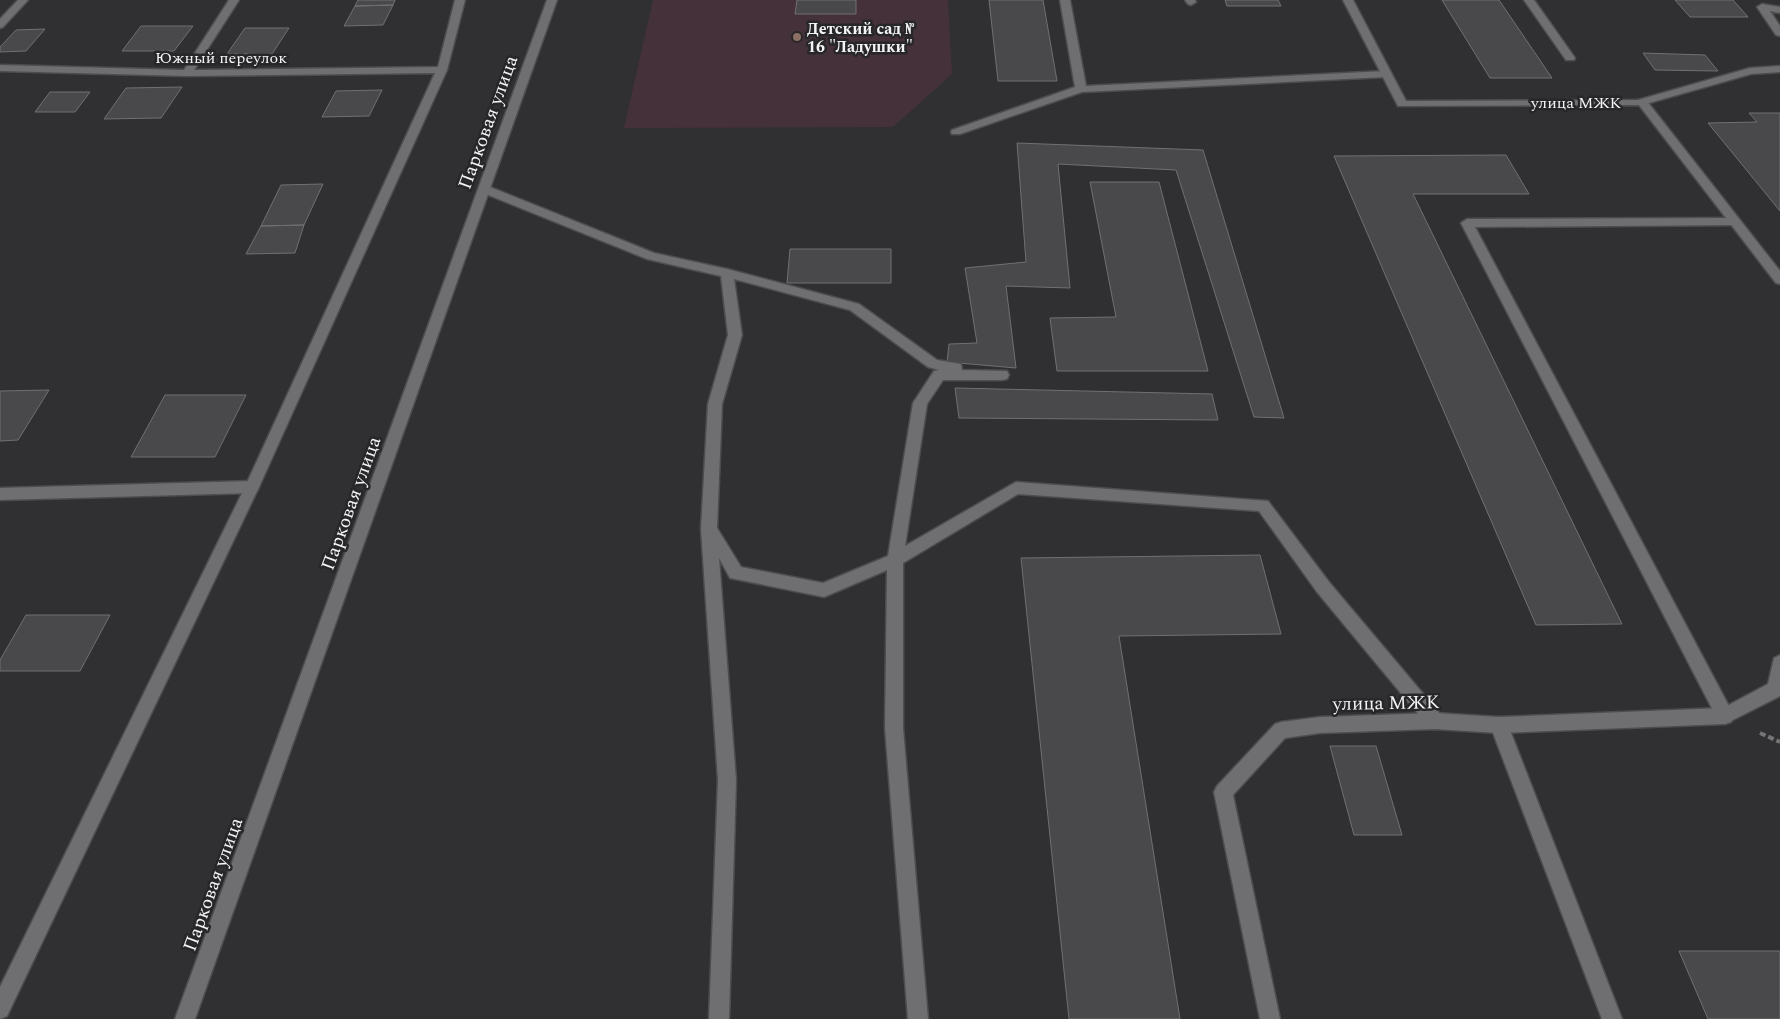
<svg xmlns="http://www.w3.org/2000/svg" width="1780" height="1019" viewBox="0 0 1780 1019" font-family="Spectral,serif">
  <style>
    .education { fill: #453139 }
    .building { fill: #49484a; stroke: #716f72 }
    .lines { fill: none; stroke-linecap: round; stroke-linejoin: round }
    .service-casing { stroke: #4d4d4f; stroke-width: 3 }
    .minor-casing { stroke: #4d4d4f; stroke-width: 3 }
    .tertiary-casing { stroke: #4d4d4f; stroke-width: 3 }
    .path { stroke: #757577; stroke-width: 4; stroke-dasharray: 6 3; stroke-linecap: butt }
    .service { fill: #6f6e71; fill-rule: evenodd }
    .minor { fill: #6f6e71; fill-rule: evenodd }
    .tertiary { fill: #6f6e71; fill-rule: evenodd }
    .education-dot { fill: #8d6e63; stroke: #272628; stroke-width: 2 }
    .labels { text-anchor: middle; stroke-width: 5; stroke-linejoin: round; paint-order: stroke }
    .far-poi-label { font-size: 16px; font-weight: bold; fill: #f4f4f5; stroke: #272628; text-anchor: start }
    .far-street-label { font-size: 16px; fill: #f4f4f5; stroke: #272628 }
    .street-label { font-size: 19px; fill: #f4f4f5; stroke: #272628 }
  </style>
  <rect width="100%" height="100%" fill="#303032"/>
  <path class="education" d="M653,0h295l4,74 -59,53 -269,1z"/>
  <path class="building" d="M358,0h37l-2,5 -38,1z
    M797,0h59v14h-61z
    M989,0h54l14,81h-59z
    M1225,0h53l3,6h-54z
    M1442,0h57l53,78h-62z
    M1675,0h58l15,17h-58z
    M393,5l-10,20 -39,1 11,-20z
    M141,26h52l-19,25h-52z
    M245,28h44l-17,26h-45z
    M45,29l-19,22 -26,1v-5l16,-17z
    M1643,53l62,2 13,16 -63,-1z
    M182,87l-21,31 -57,1 22,-31z
    M382,90l-13,26 -47,1 14,-26z
    M50,92h40l-15,20h-40z
    M1749,113h31v98l-72,-88 49,-1z
    M1017,143l186,7 81,268 -30,-1 -78,-247 -118,-6 12,124 -64,-2 10,82 -69,-6 2,-18 28,-1 -12,-75 61,-6z
    M1506,155l23,39h-116l209,430 -86,1 -202,-469z
    M1090,182h69l49,189h-151l-7,-53 66,-1z
    M323,184l-19,41 -43,1 20,-41z
    M304,225l-9,28 -49,1 15,-28z
    M790,249h101v34h-104z
    M955,388l257,6 6,26 -259,-2z
    M49,390l-31,50 -18,1v-50z
    M165,395h81l-31,62h-84z
    M1260,555l21,79 -162,2 61,383h-111l-48,-461z
    M26,615h84l-30,56h-80v-11z
    M1330,746h46l26,89h-48z
    M1679,951h101v68h-72z"/>
  <g class="lines">
    <g class="service-casing">
      <path id="service" d="M1060,0h10l16,86 300,-15 5,3 -5,3 -304,15 -122,42h-8l-1,-2 1,-2 123,-43z
        M1185,0h10l1,2 -5,3 -3,-1z
        M1524,0h10l41,58 -1,2h-8z
        M1762,4l18,3v6l-10,-2 10,15v10l-4,-1 -19,-28z
        M1780,66v6l-29,2 -109,31 -5,-3 1,-2 112,-32z
        M485,185l169,68 73,16 132,35 78,56 24,4 1,6 45,1 2,4 -2,4 -5,1h-59l-16,24 -22,142 111,-64 252,19 61,81 112,133 3,6 -3,6 -6,2 -6,-2 -112,-135 -58,-81 -241,-17 -115,69v165l25,291h-20l-23,-291 2,-158 -63,27 -94,-19 -11,-20 17,222 -7,239h-20l9,-239 -17,-251 7,-125 20,-69 -7,-59 -74,-17 -166,-67 -2,-3zM734,279l116,31 78,57 11,3 -5,1 -21,32 -25,153 -65,27 -82,-16 -24,-39 5,-124 20,-69z
        M1735,218l6,4 -2,3 -264,2 256,483 3,6 -3,6 -6,2 -6,-2 -258,-499 6,-4z
        M252,481l5,2 2,4 -2,4 -5,2 -252,7v-12z
        M1499,717l6,2 3,6 114,294h-20l-112,-294 3,-6z"/>
    </g>
    <g class="minor-casing">
      <path id="minor" d="M18,0h10l-25,27 -3,1v-9z
        M229,0h10l-45,70 244,-3 17,-67h10l-18,70 -188,417 -252,529 -7,3v-32l245,-500 190,-414 -248,3 -187,-5v-6l184,5z
        M1343,0h10l53,101 240,-1 134,171v13l-4,-1 -137,-178 -241,1z
        M1780,655v41l-55,28 -226,9 -64,-4 -115,4 -35,5 -52,57 47,224h-20l-46,-227 3,-6 58,-62 6,-2 39,-5 115,-4 64,4 224,-9 45,-24 6,-26z"/>
    </g>
    <g class="tertiary-casing">
      <path id="tertiary" d="M547,0h10l-362,1019h-20z"/>
    </g>
    <path class="path" d="M1760,733l20,9"/>
    <use href="#service" class="service"/>
    <use href="#minor" class="minor"/>
    <use href="#tertiary" class="tertiary"/>
  </g>
  <circle class="education-dot" cx="797" cy="37" r="5"/>
  <g class="labels">
    <g class="far-poi-label">
      <text x="807" y="34">Детский сад №<tspan x="807" dy="18">16 "Ладушки"</tspan></text>
    </g>
    <g class="far-street-label">
      <text x="221" y="63">Южный переулок</text>
      <text x="1576" y="108">улица МЖК</text>
    </g>
    <g class="street-label">
      <text transform="translate(487 122) rotate(-70)" y="7">Парковая улица</text>
      <text transform="translate(350 503) rotate(-70)" y="7">Парковая улица</text>
      <text transform="translate(1386 702) rotate(-1)" y="7">улица МЖК</text>
      <text transform="translate(212 884) rotate(-70)" y="7">Парковая улица</text>
    </g>
  </g>
</svg>
